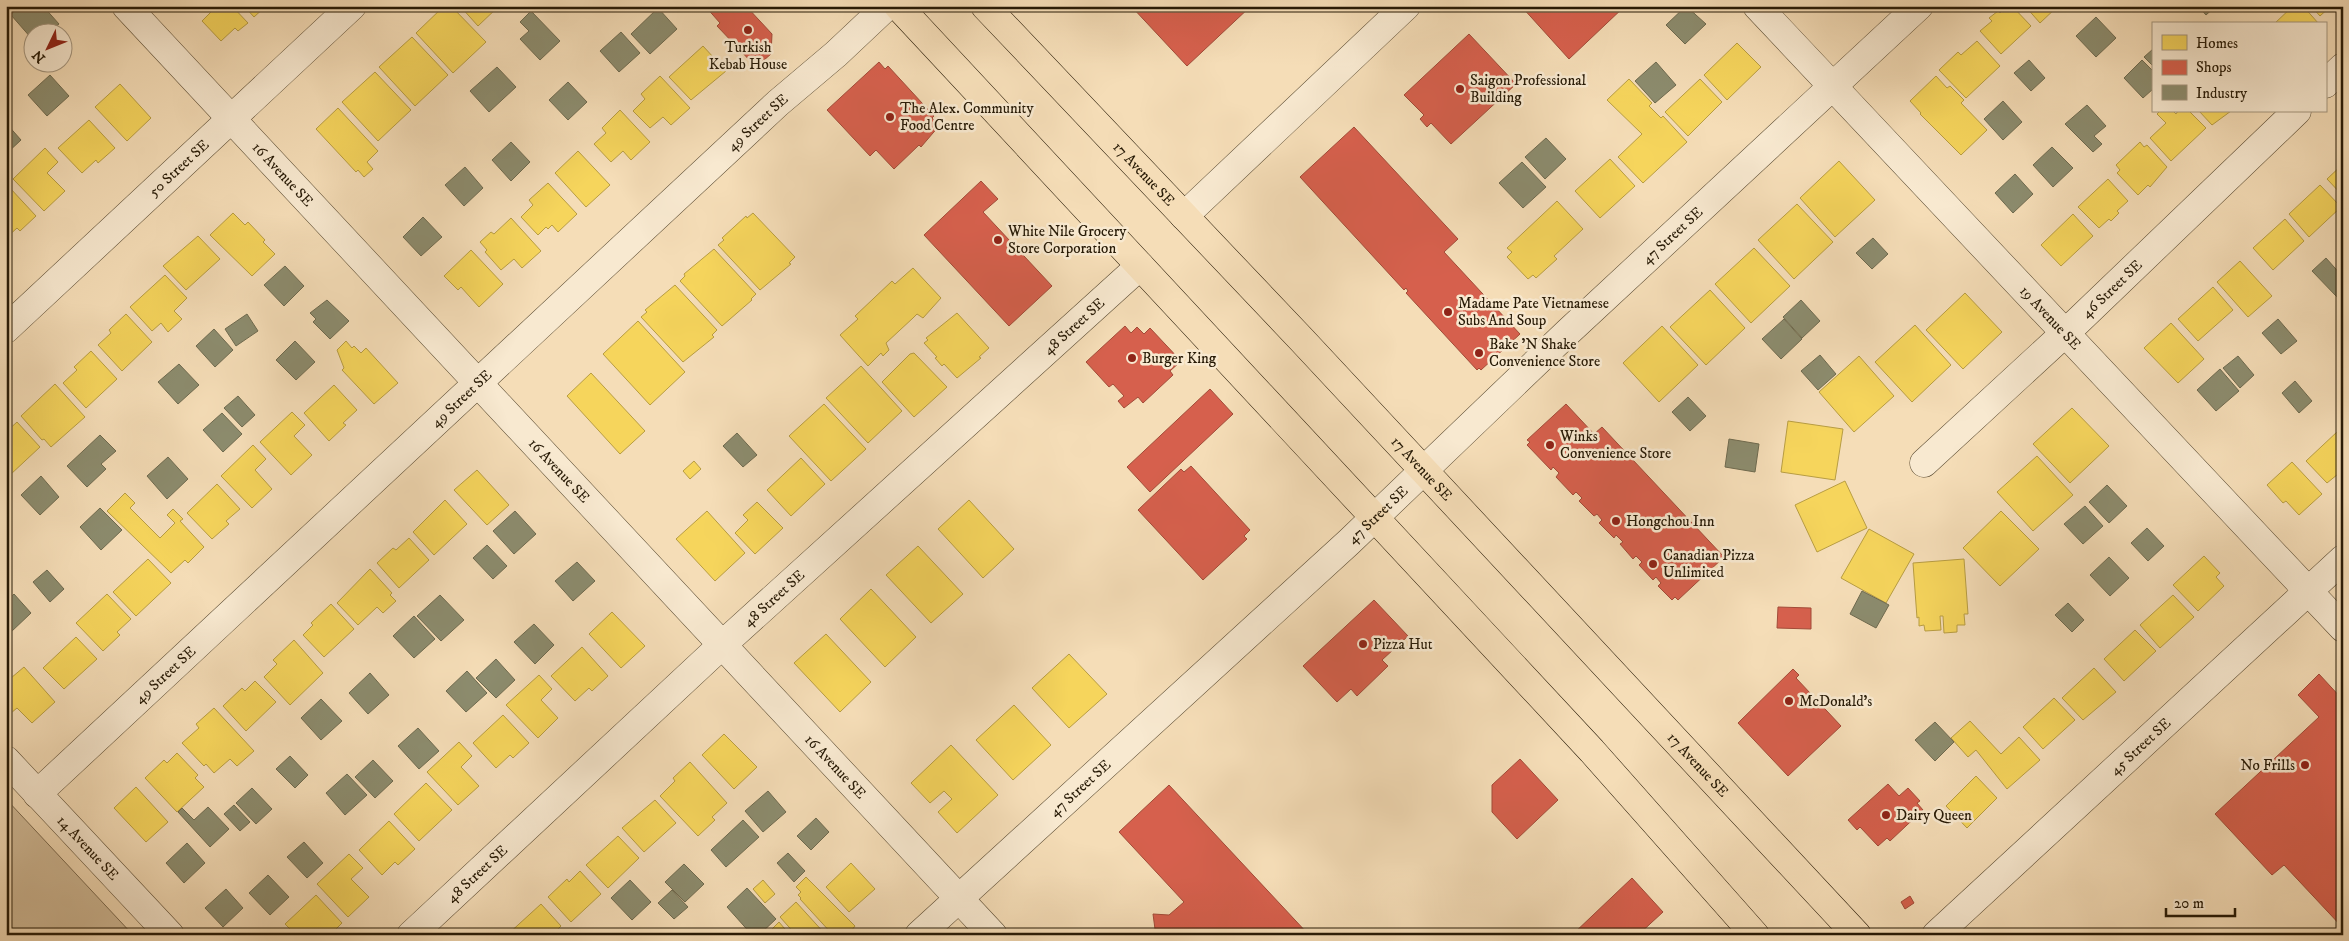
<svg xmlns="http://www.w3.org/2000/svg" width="2349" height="941" viewBox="0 0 2349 941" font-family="'IM FELL DW Pica',serif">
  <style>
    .green { fill: #d2bc99; stroke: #7c6b50 }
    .homes { fill: #f6d55c; stroke: #b89d42 }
    .shops { fill: #d6604d; stroke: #a24b38 }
    .industry { fill: #8c8c6e; stroke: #6e6a4f }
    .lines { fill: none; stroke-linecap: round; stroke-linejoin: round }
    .minor-casing { stroke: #5a4b32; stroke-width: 29 }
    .major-casing { stroke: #271a06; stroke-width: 29 }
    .minor { stroke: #f8e9d0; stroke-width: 28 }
    .major { stroke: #f5ddb7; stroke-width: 28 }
    .poi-dot { fill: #8f2418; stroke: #f8e9d0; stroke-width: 2 }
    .labels { text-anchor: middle; stroke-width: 5; stroke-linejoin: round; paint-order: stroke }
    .poi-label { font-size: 15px; fill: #271a06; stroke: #f8e9d0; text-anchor: start }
    .street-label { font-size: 15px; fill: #271a06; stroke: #f8e9d0 }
  </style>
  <rect width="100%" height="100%" fill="#f5ddb7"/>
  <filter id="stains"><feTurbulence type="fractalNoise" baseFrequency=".004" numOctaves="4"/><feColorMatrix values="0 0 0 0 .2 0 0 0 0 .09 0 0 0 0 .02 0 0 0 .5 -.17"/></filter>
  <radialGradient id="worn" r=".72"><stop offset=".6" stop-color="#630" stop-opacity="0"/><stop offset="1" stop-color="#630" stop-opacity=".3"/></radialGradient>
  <path class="green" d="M6,799l127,136h-127z"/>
  <path class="homes" d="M217,6h15l16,17 -10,8 -3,-3 -14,13 -19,-20z
    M244,6h27l-4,4 -2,-3 -11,10z
    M444,6h7l35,36 -33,31 -37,-40z
    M460,6h39l-21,20z
    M2007,6h5l19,20 -30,28 -21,-23 12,-10 -3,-3 9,-7 2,2z
    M2025,6h33l-18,17z
    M2293,6h10l16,18h-45z
    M2311,6h20l-11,10z
    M412,37l36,38 -33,31 -36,-39z
    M1977,41l23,25 -34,32 -27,-28 19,-18 3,3z
    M1737,43l24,24 -34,33 -23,-25z
    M703,46l23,25 -35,29 -22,-23z
    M375,72l36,38 -33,31 -36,-39z
    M660,76l30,32 -19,17 -8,-8 -13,11 -17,-17 12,-12 -4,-5z
    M1936,76l11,12 3,-2 14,14 -3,3 26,27 -26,25 -41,-41 1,-1 -11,-12z
    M1629,79l23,24 -3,3 12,12 2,-2 24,26 -44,41 -25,-26 24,-23 -35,-34z
    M1700,79l22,23 -34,34 -23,-24z
    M120,84l31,34 -24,23 -32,-34z
    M338,108l40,43 -11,11 6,7 -9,8 -6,-7 -2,2 -40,-43z
    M620,110l30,32 -19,18 -8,-9 -12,11 -17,-18 12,-11 -4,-5z
    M2160,111h13l3,3 2,-3h11l17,17 -35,33 -21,-23 16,-15 -9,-9z
    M2199,111h32l-19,14z
    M89,120l26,28 -17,15 -2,-3 -14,13 -24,-25z
    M2140,142l4,5 3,-2 20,22 -17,20 -2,-2 -10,10 -21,-22 3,-3 -4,-5z
    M45,148l13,14 -11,11 18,18 -21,20 -31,-32z
    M578,151l32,34 -24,22 -31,-34z
    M1610,159l25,27 -35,32 -25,-27z
    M1839,161l36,39 -40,37 -35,-39z
    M2343,164v32l-16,-17z
    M2108,179l20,22 -11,10 2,2 -8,8 -2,-2 -10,9 -21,-21z
    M548,183l29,31 -19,18 -6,-7 -4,4 -2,-2 -8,8 -17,-18 12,-12 -4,-5z
    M2320,185l21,22 -32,30 -20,-23z
    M10,188l26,28 -16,15 -3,-3 -11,10v-46z
    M1557,201l26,28 -29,27 3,3 -21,19 -3,-3 -5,4 -21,-22 5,-5 -5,-4z
    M1797,204l36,38 -39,37 -36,-39z
    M233,213l12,12 3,-3 17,18 -2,2 12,12 -23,22 -42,-41z
    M753,213l42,44 -6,6 2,1 -31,26 -42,-45 6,-5 -2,-2 24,-22 1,2z
    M2073,214l20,22 -32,30 -20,-21z
    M511,218l30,33 -19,17 -8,-9 -13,11 -16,-18 2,-2 -7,-8 11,-10 3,2z
    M2285,219l19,22 -31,29 -20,-22z
    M198,236l22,23 -34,31 -23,-24z
    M1754,248l36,38 -39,37 -36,-39z
    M714,249l42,45 -5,5 1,1 -30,26 -42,-45 5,-5 -1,-2z
    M471,250l32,34 -24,23 -18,-20 -3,3 -14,-14z
    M2240,261l32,35 -24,21 -31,-35z
    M913,268l28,30 -18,20 -6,-4 -4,4 -27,25 3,7 -6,6 -2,-3 -13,13 -28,-31 18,-16 -3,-3 37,-35 3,3z
    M165,275l22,23 -13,13 8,8 -14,13 -7,-9 -9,8 -22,-24z
    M675,285l42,45 -5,5 2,2 -31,25 -42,-45 6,-5 -2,-2z
    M2213,287l20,23 -35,31 -20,-22z
    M1710,290l35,38 -39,37 -36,-38z
    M1965,293l37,39 -39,37 -37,-39z
    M957,313l32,35 -10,9 2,1 -24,20 -13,-14 -2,2 -7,-8 2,-1 -13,-14 4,-3 -2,-2z
    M126,314l26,28 -30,29 -24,-26 13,-12 -2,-3z
    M638,321l47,51 -35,33 -47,-51z
    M2171,323l33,36 -26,24 -34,-35z
    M1915,325l36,40 -39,37 -37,-40z
    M1662,326l36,39 -39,37 -36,-39z
    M346,341l6,7 2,-2 7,7 5,-5 32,35 -24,21 -32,-34 2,-2 -7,-18z
    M91,351l26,28 -31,29 -23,-25 14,-13 -3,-3z
    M914,353l33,34 -33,30 -32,-35 28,-28z
    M1859,356l35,40 -40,36 -35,-40z
    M861,366l41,45 -34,32 -42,-45z
    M591,373l54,58 -25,23 -53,-58z
    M55,384l30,33 -34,30 -7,-8 -2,1 -21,-24z
    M334,385l23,25 -14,13 3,2 -17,16 -25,-28z
    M824,404l42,45 -35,32 -42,-45z
    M2072,408l37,38 -39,37 -37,-39z
    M292,412l13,13 -11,11 18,19 -21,20 -31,-33z
    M1788,421l55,8 -8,51 -54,-8z
    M17,422l23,25 -30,28 -4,-3v-40z
    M2338,431l5,4v35l-16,13 -21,-22z
    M253,445l13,14 -11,11 17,19 -20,19 -31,-32z
    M2037,456l36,39 -40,36 -36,-39z
    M801,458l24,26 -34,32 -24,-26z
    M694,461l7,8 -11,10 -7,-8z
    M2292,462l30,32 -23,21 -13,-14 -3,2 -16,-18z
    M477,470l32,35 -22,20 -33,-35z
    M1845,481l22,47 -50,24 -22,-47z
    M217,484l23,25 -14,12 3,3 -17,15 -25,-26z
    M125,493l10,10 -5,5 30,30 15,-15 -8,-8 6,-6 10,10 -3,2 24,26 -16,16 -3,-3 -14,13 -64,-62z
    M445,500l22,24 -33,31 -21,-23z
    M969,500l45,49 -31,29 -45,-49z
    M757,502l26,26 -28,26 -20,-21 13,-13 -5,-5z
    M707,511l38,42 -30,28 -39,-42z
    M2001,511l38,38 -39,37 -37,-38z
    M1869,529l45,25 -28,49 -45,-25z
    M409,538l20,22 -30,28 -22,-25 16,-15 3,2z
    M918,546l45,48 -32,29 -45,-48z
    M2204,556l16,17 -4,4 8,9 -26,25 -25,-26z
    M148,559l23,24 -35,33 -23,-24z
    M1964,559l4,55h-4l1,11h-8v7l-13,1 -1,-17h-3l1,14 -16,1 -1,-6 -5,1v-9l-2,1 -4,-55z
    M370,569l22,24 -2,2 6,6 -13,12 -6,-6 -19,18 -21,-22z
    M871,589l45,48 -31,30 -45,-48z
    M107,594l24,25 -14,13 3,3 -17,16 -27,-28z
    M2173,595l21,22 -34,31 -20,-23z
    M331,604l23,25 -30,28 -21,-22 10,-10 -2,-2z
    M612,612l33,34 -24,22 -32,-34z
    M2135,630l21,21 -32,30 -20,-22z
    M826,634l45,48 -31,30 -46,-49z
    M76,637l21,22 -33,30 -21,-21z
    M294,640l29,33 -33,32 -26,-28 13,-13 -4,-4z
    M582,647l26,29 -16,15 -3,-3 -14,13 -24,-25z
    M1069,654l38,40 -38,34 -37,-40z
    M24,667l31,35 -23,21 -15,-15 -6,5 -5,-5v-35l5,5z
    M2094,668l22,24 -33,28 -21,-22z
    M539,675l13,14 -11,11 17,18 -20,20 -32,-33z
    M255,681l21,21 -30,29 -23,-25 19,-18 3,3z
    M2054,698l21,22 -32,29 -20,-22z
    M1014,705l37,40 -38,35 -37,-40z
    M214,708l40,43 -17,15 -7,-7 -16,14 -8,-9 -2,2 -22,-23 17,-15 -3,-4z
    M503,715l26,28 -16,15 -3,-3 -14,13 -23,-25z
    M1970,721l31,33 18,-17 21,23 -33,29 -31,-39 -8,7 -17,-19z
    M724,734l33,33 -23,22 -32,-34z
    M459,742l13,14 -11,11 18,19 -21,19 -31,-33z
    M951,745l47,50 -41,38 -19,-21 14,-13 -8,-8 -14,12 -19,-20z
    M177,753l21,22 -3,3 9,9 -27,25 -32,-34 19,-18 3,3z
    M690,762l37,41 -15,14 3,3 -17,16 -38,-40 15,-15 -2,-3z
    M1976,776l21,22 -30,30 -21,-22z
    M426,783l26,27 -33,31 -25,-27z
    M136,787l32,35 -22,20 -32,-34z
    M655,800l21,23 -32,29 -22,-24z
    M389,821l26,28 -17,16 -3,-3 -13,13 -23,-25z
    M618,836l21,22 -31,30 -22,-23z
    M349,854l14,14 -12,11 18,18 -21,20 -31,-33z
    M851,863l24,26 -26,23 -23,-25z
    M580,871l21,23 -30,28 -23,-25 19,-18 2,3z
    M806,877l49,49 -7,9h-15l-33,-36 1,-1 -3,-3 3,-3 -5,-5z
    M763,880l12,14 -10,9 -12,-14z
    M316,895l26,28 -12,12h-34l-11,-11z
    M796,902l30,33h-30l-16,-18z
    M541,904l20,22 -9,9h-45z
    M779,922l11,13h-24z"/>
  <path class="shops" d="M705,6h41l26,28 -1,20 -15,13 -39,-41 3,-3z
    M1131,6h120l-64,60z
    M1521,6h104l-56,53z
    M1469,34l47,50 -65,60 -20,-21 -4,4 -7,-8 4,-4 -20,-20z
    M879,62l6,7 3,-3 46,50 -2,2 7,8 -18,21 -2,-2 -25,24 -18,-19 -6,6 -43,-46z
    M1354,127l104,112 -14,13 76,82 -39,36 -2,-2 -2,2 -71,-77 2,-2 -2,-3 -2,2 -104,-113z
    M981,181l17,18 -15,13 69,74 -43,40 -85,-91z
    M1125,326l6,7 6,-6 7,7 6,-6 31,33 -11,10 3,4 -30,28 -5,-6 -14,11 -6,-7 6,-5 -11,-12 -4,3 -23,-25z
    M1210,389l23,25 -83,78 -23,-25z
    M1566,404l28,30 8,-7 122,130 -46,43 -3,-3 -3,3 -14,-14 3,-3 -5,-6 -3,3 -14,-15 3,-3 -6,-6 -3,3 -13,-15 3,-2 -7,-7 -2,3 -15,-15 3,-3 -5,-6 -3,2 -15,-15 3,-3 -6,-6 -3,3 -17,-18 3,-4 -6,-6 -2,3 -24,-25 3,-3 -3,-2z
    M1191,466l59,64 -6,6 3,3 -44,41 -65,-70 43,-41 3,3z
    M1374,600l34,36 -26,24 6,6 -31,30 -6,-7 -14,13 -34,-36z
    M1778,607l33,1v21l-34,-1z
    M1793,669l6,6 -3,3 45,48 -53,50 -50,-53z
    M2319,674l24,26v228l-59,-63 -12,10 -57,-61 104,-97 -21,-22z
    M1520,759l38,41 -41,39 -25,-27v-27z
    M1888,784l11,12 9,-8 12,13 -3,2 6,7 -33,31 -3,-3 -9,8 -18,-19 -3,3 -9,-10z
    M1169,785l140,150h-161l7,-6 -2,-15 16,1 15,-13 -65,-70z
    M1632,878l31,34 -25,23h-66z
    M1910,896l4,7 -9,6 -4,-7z"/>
  <path class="industry" d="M20,6h23l16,18 -10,8h-17v7l-21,-24z
    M1686,6l20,18 -21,20 -19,-19z
    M2198,6h18l-10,9z
    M658,8l19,21 -27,25 -19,-20z
    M531,11l29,30 -20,19 -20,-21 9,-8 -9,-9z
    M2096,17l20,21 -20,19 -20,-21z
    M621,32l19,21 -21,19 -19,-21z
    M2153,49v17l-9,-9z
    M2029,60l16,18 -14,13 -17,-18z
    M2142,60l11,11v18l-10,9 -19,-20z
    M1656,62l20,23 -21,18 -20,-22z
    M497,67l19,20 -27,25 -19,-21z
    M50,75l19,21 -22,20 -19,-21z
    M568,82l19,20 -19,18 -19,-20z
    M2003,101l19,21 -19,18 -19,-21z
    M2087,105l19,21 -12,10 8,8 -9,8 -28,-28z
    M6,123l15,17 -15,14z
    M1546,138l20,21 -21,20 -20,-22z
    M511,142l19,20 -19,19 -19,-21z
    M2052,147l21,21 -20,19 -20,-22z
    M1522,162l24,25 -23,21 -24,-25z
    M465,167l18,21 -19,18 -19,-21z
    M2015,174l18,20 -20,19 -18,-20z
    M423,217l19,20 -21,19 -18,-19z
    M1873,238l15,16 -16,15 -16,-16z
    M2326,258l17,19v15l-6,5 -25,-26z
    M285,266l19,20 -20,20 -20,-21z
    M327,300l22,21 -19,18 -17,-17 3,-3 -6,-6z
    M1801,300l19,21 -18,17 -19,-21z
    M247,314l11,17 -22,15 -11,-17z
    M1784,319l18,20 -21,20 -19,-20z
    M2278,319l19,22 -16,13 -19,-21z
    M214,329l19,21 -18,17 -19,-21z
    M295,341l20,21 -19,18 -20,-20z
    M1820,355l16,19 -18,16 -17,-19z
    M2238,356l16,19 -14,13 -17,-20z
    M179,364l20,21 -21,19 -20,-22z
    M2220,369l19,22 -23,20 -19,-21z
    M2295,381l17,20 -13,12 -17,-20z
    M238,396l17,19 -13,12 -18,-19z
    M1688,397l18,19 -16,15 -18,-19z
    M222,413l20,21 -19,18 -20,-22z
    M737,433l20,22 -14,12 -20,-21z
    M100,435l16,16 -15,13 5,5 -19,18 -20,-21z
    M1729,439l30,5 -4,28 -30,-5z
    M168,457l20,22 -21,20 -20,-23z
    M41,476l18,21 -19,18 -19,-20z
    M2107,485l20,21 -18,17 -20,-21z
    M2085,506l18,20 -20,18 -19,-20z
    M100,508l22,22 -21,20 -21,-23z
    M515,511l21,23 -22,20 -21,-23z
    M2147,528l17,18 -16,15 -17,-18z
    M487,545l20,21 -14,13 -20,-21z
    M2109,557l20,21 -19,18 -20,-21z
    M577,562l18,19 -22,20 -18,-20z
    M47,570l17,19 -14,13 -17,-20z
    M1862,591l27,14 -13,23 -26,-14z
    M14,594l17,19 -20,19 -5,-5v-25z
    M440,595l24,25 -23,21 -24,-25z
    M2068,603l16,17 -12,12 -17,-17z
    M414,616l21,23 -21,19 -21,-22z
    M534,624l20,21 -19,19 -21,-22z
    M496,659l19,21 -19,18 -20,-20z
    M467,671l20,22 -21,19 -20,-21z
    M370,673l19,22 -21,19 -19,-21z
    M321,699l21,22 -21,19 -20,-22z
    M1935,722l19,20 -19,19 -20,-21z
    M418,728l21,23 -20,18 -21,-23z
    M290,756l18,19 -13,13 -19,-19z
    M373,760l20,21 -18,17 -20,-21z
    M347,774l20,21 -22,20 -19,-22z
    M252,788l20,21 -16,15 -20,-21z
    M768,791l18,21 -23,20 -18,-21z
    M234,805l16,17 -10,9 -16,-17z
    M208,807l21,22 -19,18 -32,-35 4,-4 12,12z
    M816,818l13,14 -18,18 -14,-14z
    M743,820l16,17 -33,30 -15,-17z
    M304,842l19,21 -16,15 -20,-21z
    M187,843l18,20 -21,20 -18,-20z
    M788,853l17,18 -11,11 -17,-19z
    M684,864l20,20 -19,18 -20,-20z
    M268,875l21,22 -19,18 -21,-22z
    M630,880l21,22 -19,18 -21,-22z
    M747,888l29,31 -17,16h-7l-25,-28z
    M226,889l17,19 -20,19 -18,-19z
    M672,890l16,17 -14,12 -16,-16z"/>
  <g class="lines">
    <g class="minor-casing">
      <g id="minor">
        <path id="s1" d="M126,6l867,929"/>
        <path id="s2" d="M1757,6l586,622"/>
        <path d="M2325,84l18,-17"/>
        <path d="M1184,216l222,-210"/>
        <path id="s3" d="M6,329l346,-323"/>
        <path id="s4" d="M1924,463l153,-141 220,-211"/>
        <path id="s5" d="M6,760l164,175"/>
        <path id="s6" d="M37,794l741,-691 58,-49 51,-48"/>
        <path id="s7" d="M411,935l311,-290 418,-379"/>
        <path id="s8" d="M919,935l430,-393 219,-210 351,-326"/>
        <path id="s9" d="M1936,935l407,-376"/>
      </g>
    </g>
    <g class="major-casing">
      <g id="major">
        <path d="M898,6l694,745 163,184"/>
        <path id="s10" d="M985,6l316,333 556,596"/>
      </g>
    </g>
    <use href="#minor" class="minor"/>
    <use href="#major" class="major"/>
  </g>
  <g class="poi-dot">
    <circle cx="748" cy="30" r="5"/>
    <circle cx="1460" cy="89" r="5"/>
    <circle cx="890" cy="117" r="5"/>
    <circle cx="998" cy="240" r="5"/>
    <circle cx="1448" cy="312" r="5"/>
    <circle cx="1479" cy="353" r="5"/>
    <circle cx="1132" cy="358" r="5"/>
    <circle cx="1550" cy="445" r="5"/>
    <circle cx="1616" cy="521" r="5"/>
    <circle cx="1653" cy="564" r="5"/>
    <circle cx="1363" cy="644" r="5"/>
    <circle cx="1789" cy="701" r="5"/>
    <circle cx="2305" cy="765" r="5"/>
    <circle cx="1886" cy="815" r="5"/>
  </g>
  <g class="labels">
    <g class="poi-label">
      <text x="748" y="52" text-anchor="middle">Turkish<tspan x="748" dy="17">Kebab House</tspan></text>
      <text x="1470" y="85">Saigon Professional<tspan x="1470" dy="17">Building</tspan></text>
      <text x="900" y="113">The Alex. Community<tspan x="900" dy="17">Food Centre</tspan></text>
      <text x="1008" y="236">White Nile Grocery<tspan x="1008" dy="17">Store Corporation</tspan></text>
      <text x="1458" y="308">Madame Pate Vietnamese<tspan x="1458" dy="17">Subs And Soup</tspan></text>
      <text x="1489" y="349">Bake 'N Shake<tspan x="1489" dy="17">Convenience Store</tspan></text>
      <text x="1142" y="363">Burger King</text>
      <text x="1560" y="441">Winks<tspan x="1560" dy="17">Convenience Store</tspan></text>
      <text x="1626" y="526">Hongchou Inn</text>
      <text x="1663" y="560">Canadian Pizza<tspan x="1663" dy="17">Unlimited</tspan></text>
      <text x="1373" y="649">Pizza Hut</text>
      <text x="1799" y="706">McDonald's</text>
      <text x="2295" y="770" text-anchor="end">No Frills</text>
      <text x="1896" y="820">Dairy Queen</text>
    </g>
    <g class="street-label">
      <text dy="5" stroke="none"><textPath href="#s6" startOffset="985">49 Street SE</textPath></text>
      <text dy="5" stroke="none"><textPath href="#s3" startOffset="236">50 Street SE</textPath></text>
      <text dy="5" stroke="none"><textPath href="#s1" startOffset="230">16 Avenue SE</textPath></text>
      <text dy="5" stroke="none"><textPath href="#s10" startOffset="231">17 Avenue SE</textPath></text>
      <text dy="5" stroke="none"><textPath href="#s8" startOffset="1028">47 Street SE</textPath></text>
      <text dy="5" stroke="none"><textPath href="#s4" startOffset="256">46 Street SE</textPath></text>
      <text dy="5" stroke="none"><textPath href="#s2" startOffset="428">19 Avenue SE</textPath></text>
      <text dy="5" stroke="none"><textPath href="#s7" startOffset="900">48 Street SE</textPath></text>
      <text dy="5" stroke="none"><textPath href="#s6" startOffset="580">49 Street SE</textPath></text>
      <text dy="5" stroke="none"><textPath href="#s10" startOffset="636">17 Avenue SE</textPath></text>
      <text dy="5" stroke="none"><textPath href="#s1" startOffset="635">16 Avenue SE</textPath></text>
      <text dy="5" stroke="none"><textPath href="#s8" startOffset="622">47 Street SE</textPath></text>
      <text dy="5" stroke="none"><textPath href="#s7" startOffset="495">48 Street SE</textPath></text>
      <text dy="5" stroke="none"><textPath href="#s6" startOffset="175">49 Street SE</textPath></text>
      <text dy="5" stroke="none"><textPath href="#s9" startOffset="278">45 Street SE</textPath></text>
      <text dy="5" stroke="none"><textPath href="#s10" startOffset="1041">17 Avenue SE</textPath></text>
      <text dy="5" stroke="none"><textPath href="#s1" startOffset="1040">16 Avenue SE</textPath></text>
      <text dy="5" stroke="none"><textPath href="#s8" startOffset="218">47 Street SE</textPath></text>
      <text dy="5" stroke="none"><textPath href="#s5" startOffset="120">14 Avenue SE</textPath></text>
      <text dy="5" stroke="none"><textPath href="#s7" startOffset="90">48 Street SE</textPath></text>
    </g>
  </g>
  <rect width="2349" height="941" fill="none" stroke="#f5ddb7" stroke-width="25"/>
  <rect x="8" y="8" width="2334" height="926" fill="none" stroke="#271a06" stroke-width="2.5"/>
  <rect x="12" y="12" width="2324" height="916" fill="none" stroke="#271a06"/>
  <rect x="2152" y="22" width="175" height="90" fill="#f8e9d0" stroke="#a4967f"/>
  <rect x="2162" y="35" width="25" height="15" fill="#f6d55c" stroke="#a4967f"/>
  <text x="2196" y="48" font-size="15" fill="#271a06">Homes</text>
  <rect x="2162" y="60" width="25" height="15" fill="#d6604d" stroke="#a4967f"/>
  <text x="2196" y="72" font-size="15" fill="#271a06">Shops</text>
  <rect x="2162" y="85" width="25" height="15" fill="#8c8c6e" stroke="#a4967f"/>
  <text x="2196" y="98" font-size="15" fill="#271a06">Industry</text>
  <g transform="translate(48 48) rotate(227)"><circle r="24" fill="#f8e9d0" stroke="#a4967f"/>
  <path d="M0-4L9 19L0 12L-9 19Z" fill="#8f2418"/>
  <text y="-8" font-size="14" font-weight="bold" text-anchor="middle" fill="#271a06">N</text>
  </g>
  <path d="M2166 908v8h69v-8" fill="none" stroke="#271a06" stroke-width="2.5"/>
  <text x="2174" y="908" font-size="15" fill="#271a06" stroke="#f8e9d0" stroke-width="4" paint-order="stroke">20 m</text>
  <rect width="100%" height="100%" filter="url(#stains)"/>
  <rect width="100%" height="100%" fill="url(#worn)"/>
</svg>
